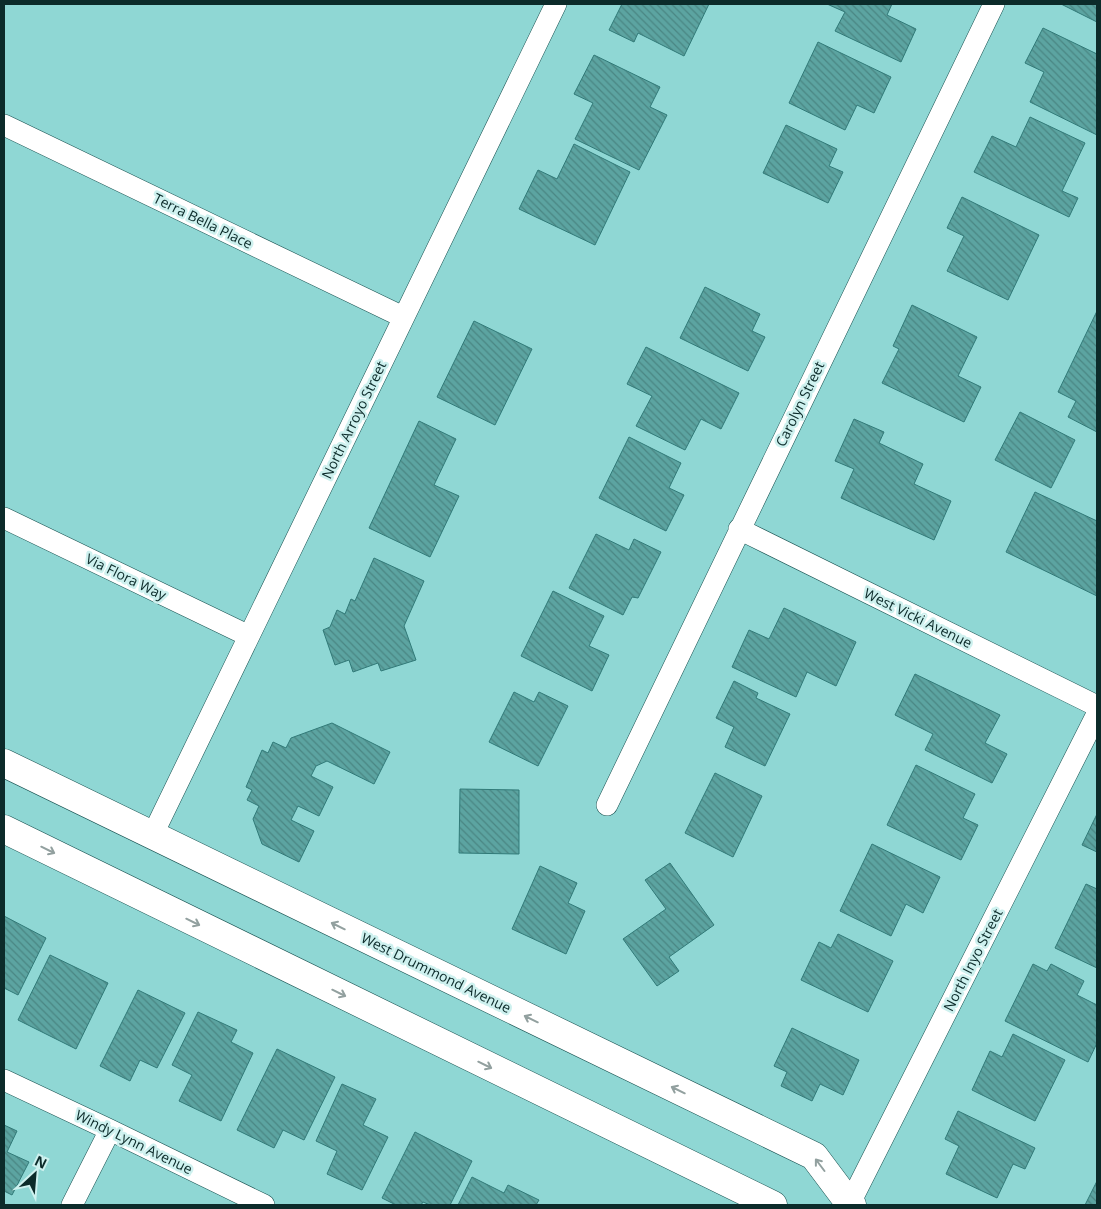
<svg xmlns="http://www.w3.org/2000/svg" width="1101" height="1209" viewBox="0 0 1101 1209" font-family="'Open Sans',sans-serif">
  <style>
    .building { fill: url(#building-back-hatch); stroke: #317a78 }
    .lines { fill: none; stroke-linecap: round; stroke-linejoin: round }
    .street-casing { stroke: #185150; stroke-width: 22 }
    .secondary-casing { stroke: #185150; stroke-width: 29 }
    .street { stroke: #fff; stroke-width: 21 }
    .secondary { stroke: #fff; stroke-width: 28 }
    .oneway { stroke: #92a09f }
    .labels { text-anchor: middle; stroke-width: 5; stroke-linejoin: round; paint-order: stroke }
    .street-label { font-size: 14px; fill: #0c2b2a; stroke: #cef1ef }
  </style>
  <defs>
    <pattern id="building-back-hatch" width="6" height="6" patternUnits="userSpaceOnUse" patternTransform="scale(1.25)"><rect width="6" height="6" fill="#5ca4a1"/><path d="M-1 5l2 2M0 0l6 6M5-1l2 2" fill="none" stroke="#4a8683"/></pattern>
  </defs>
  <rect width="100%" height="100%" fill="#8fd7d4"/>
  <path class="building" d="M622,4h87l-25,52 -46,-23 -4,9 -25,-12z
    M827,4h65l-5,11 29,14 -15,33 -66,-31 10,-19z
    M1061,4h36v18z
    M1043,28l54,26v81l-67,-33 14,-30 -19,-9z
    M818,42l73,35 -17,36 -17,-8 -12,25 -56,-27z
    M594,55l66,32 -10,20 17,8 -28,55 -64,-31 18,-36 -19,-9z
    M1030,117l55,26 -23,48 16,7 -9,19 -95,-45 18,-36 24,11z
    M786,125l51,24 -8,17 14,6 -15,31 -65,-30z
    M574,144l56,28 -35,73 -76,-36 19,-39 19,9z
    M962,197l77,38 -31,65 -61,-29 17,-35 -17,-8z
    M705,287l55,27 -8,17 13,6 -17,34 -68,-33z
    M912,305l65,32 -19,39 23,11 -17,35 -82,-39 17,-34 -6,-3z
    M1097,311v121l-29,-15 8,-16 -18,-9z
    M474,321l58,28 -37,76 -58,-28z
    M646,347l93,46 -18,36 -20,-10 -16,31 -49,-24 16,-30 -25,-12z
    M1020,412l55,28 -24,48 -56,-28z
    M854,419l30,13 -5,11 44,21 -9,20 37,17 -17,39 -93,-42 13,-29 -19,-8z
    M419,421l37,18 -22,46 25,11 -29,61 -61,-29z
    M629,437l52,26 -12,25 15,7 -18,36 -67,-33z
    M1035,492l62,29v75l-91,-44z
    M596,534l33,16 5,-11 27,13 -23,46 -6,-1 -9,18 -54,-27z
    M374,558l50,23 -20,45 12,34 -35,11 -3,-8 -25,9 -4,-12 -14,5 -12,-35 7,-3 7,-17 8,4 6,-15 4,2z
    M553,591l51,25 -15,30 20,9 -17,36 -71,-35z
    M784,608l72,34 -20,44 -29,-14 -11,25 -64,-30 17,-37 20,9z
    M915,674l85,41 -15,28 22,11 -15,29 -67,-33 8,-16 -38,-19z
    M734,681l24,12 -2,5 34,16 -25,52 -40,-19 9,-20 -18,-9z
    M514,692l20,10 5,-10 29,14 -30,60 -49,-24z
    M332,723l58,29 -16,32 -47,-23 -11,5 -5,10 22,11 -14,29 -21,-10 -7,14 23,11 -15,31 -37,-18 -9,-25 6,-13 -12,-6 5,-10 -6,-3 16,-37 6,3 5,-11 13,6 5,-10z
    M916,765l59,29 -12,24 15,7 -17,35 -74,-35z
    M715,773l47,23 -29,61 -48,-24z
    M460,789l59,1v64l-60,-1z
    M1097,814v38l-15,-7z
    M872,844l68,33 -17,36 -17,-9 -15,32 -51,-25z
    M670,863l44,62 -45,32 10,14 -22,15 -34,-47 43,-30 -21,-29z
    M540,866l37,17 -9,20 17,8 -19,43 -54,-25z
    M1086,884l11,5v79l-42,-20z
    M4,916l42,22 -28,57 -14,-7z
    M838,934l55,27 -25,51 -67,-32 18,-38 12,6z
    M50,955l58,28 -32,66 -58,-29z
    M1033,964l14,7 4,-7 33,17 -7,14 20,10v38l-9,19 -83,-41z
    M138,990l47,23 -28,55 -17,-8 -10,21 -30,-15z
    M198,1012l39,18 -6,12 22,11 -32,68 -42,-20 13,-26 -20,-10z
    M792,1028l67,32 -16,35 -23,-11 -8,17 -31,-15 6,-14 -13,-6z
    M1013,1034l52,26 -30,61 -63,-31 18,-39 12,6z
    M277,1049l58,28 -31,63 -21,-10 -9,18 -37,-18z
    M342,1084l34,15 -13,26 25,12 -26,53 -35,-16 10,-23 -21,-10z
    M958,1111l77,37 -10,21 -12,-5 -16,34 -51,-24 13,-28 -14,-7z
    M4,1125l13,6 -10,21 22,10 -17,33 -8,-4z
    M415,1132l57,29 -22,44h-20l-7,-3 -2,3h-25l-14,-7z
    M472,1177l32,16 4,-8 31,15 -3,5h-78z
    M1097,1181v24h-12z"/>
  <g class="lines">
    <g class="street-casing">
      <path id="street" d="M4,125l399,192
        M4,518l245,118
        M739,529l358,177
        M607,805l387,-801
        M152,836l404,-832
        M4,1080l106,50 154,75
        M72,1205l38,-75
        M849,1205l248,-491"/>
    </g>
    <g class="secondary-casing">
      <path id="secondary" d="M4,763l810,393 36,48 2,1
        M4,829l769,376"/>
    </g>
    <use href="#street" class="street"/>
    <use href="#secondary" class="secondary"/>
  </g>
  <defs><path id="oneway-shaft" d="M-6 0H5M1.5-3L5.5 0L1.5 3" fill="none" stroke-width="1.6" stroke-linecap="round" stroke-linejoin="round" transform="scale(1.25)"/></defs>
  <g class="oneway">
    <use href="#oneway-shaft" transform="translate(48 850) rotate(26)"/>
    <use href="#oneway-shaft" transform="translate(193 922) rotate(26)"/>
    <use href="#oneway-shaft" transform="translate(338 926) rotate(-154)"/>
    <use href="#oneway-shaft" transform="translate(339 993) rotate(26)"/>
    <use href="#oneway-shaft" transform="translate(531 1019) rotate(-154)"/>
    <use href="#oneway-shaft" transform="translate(485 1065) rotate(26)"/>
    <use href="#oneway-shaft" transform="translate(678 1090) rotate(-154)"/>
    <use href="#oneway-shaft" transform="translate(820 1165) rotate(-127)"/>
  </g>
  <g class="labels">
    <g class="street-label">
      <text transform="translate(203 221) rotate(26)" y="5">Terra Bella Place</text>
      <text transform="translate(800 404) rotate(-64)" y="5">Carolyn Street</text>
      <text transform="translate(354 420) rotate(-64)" y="5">North Arroyo Street</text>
      <text transform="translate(126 577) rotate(26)" y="5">Via Flora Way</text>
      <text transform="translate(918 618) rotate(26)" y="5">West Vicki Avenue</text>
      <text transform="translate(973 960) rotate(-63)" y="5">North Inyo Street</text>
      <text transform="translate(436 973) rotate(26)" y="5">West Drummond Avenue</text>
      <text transform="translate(134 1142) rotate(26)" y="5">Windy Lynn Avenue</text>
    </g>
  </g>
  <rect width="1101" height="1209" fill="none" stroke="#0c2b2a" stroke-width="10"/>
  <g transform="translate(35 1174) rotate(26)" stroke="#cef1ef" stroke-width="4" paint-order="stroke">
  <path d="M0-4L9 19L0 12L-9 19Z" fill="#0c2b2a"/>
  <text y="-8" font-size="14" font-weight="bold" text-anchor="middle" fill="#0c2b2a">N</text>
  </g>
</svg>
